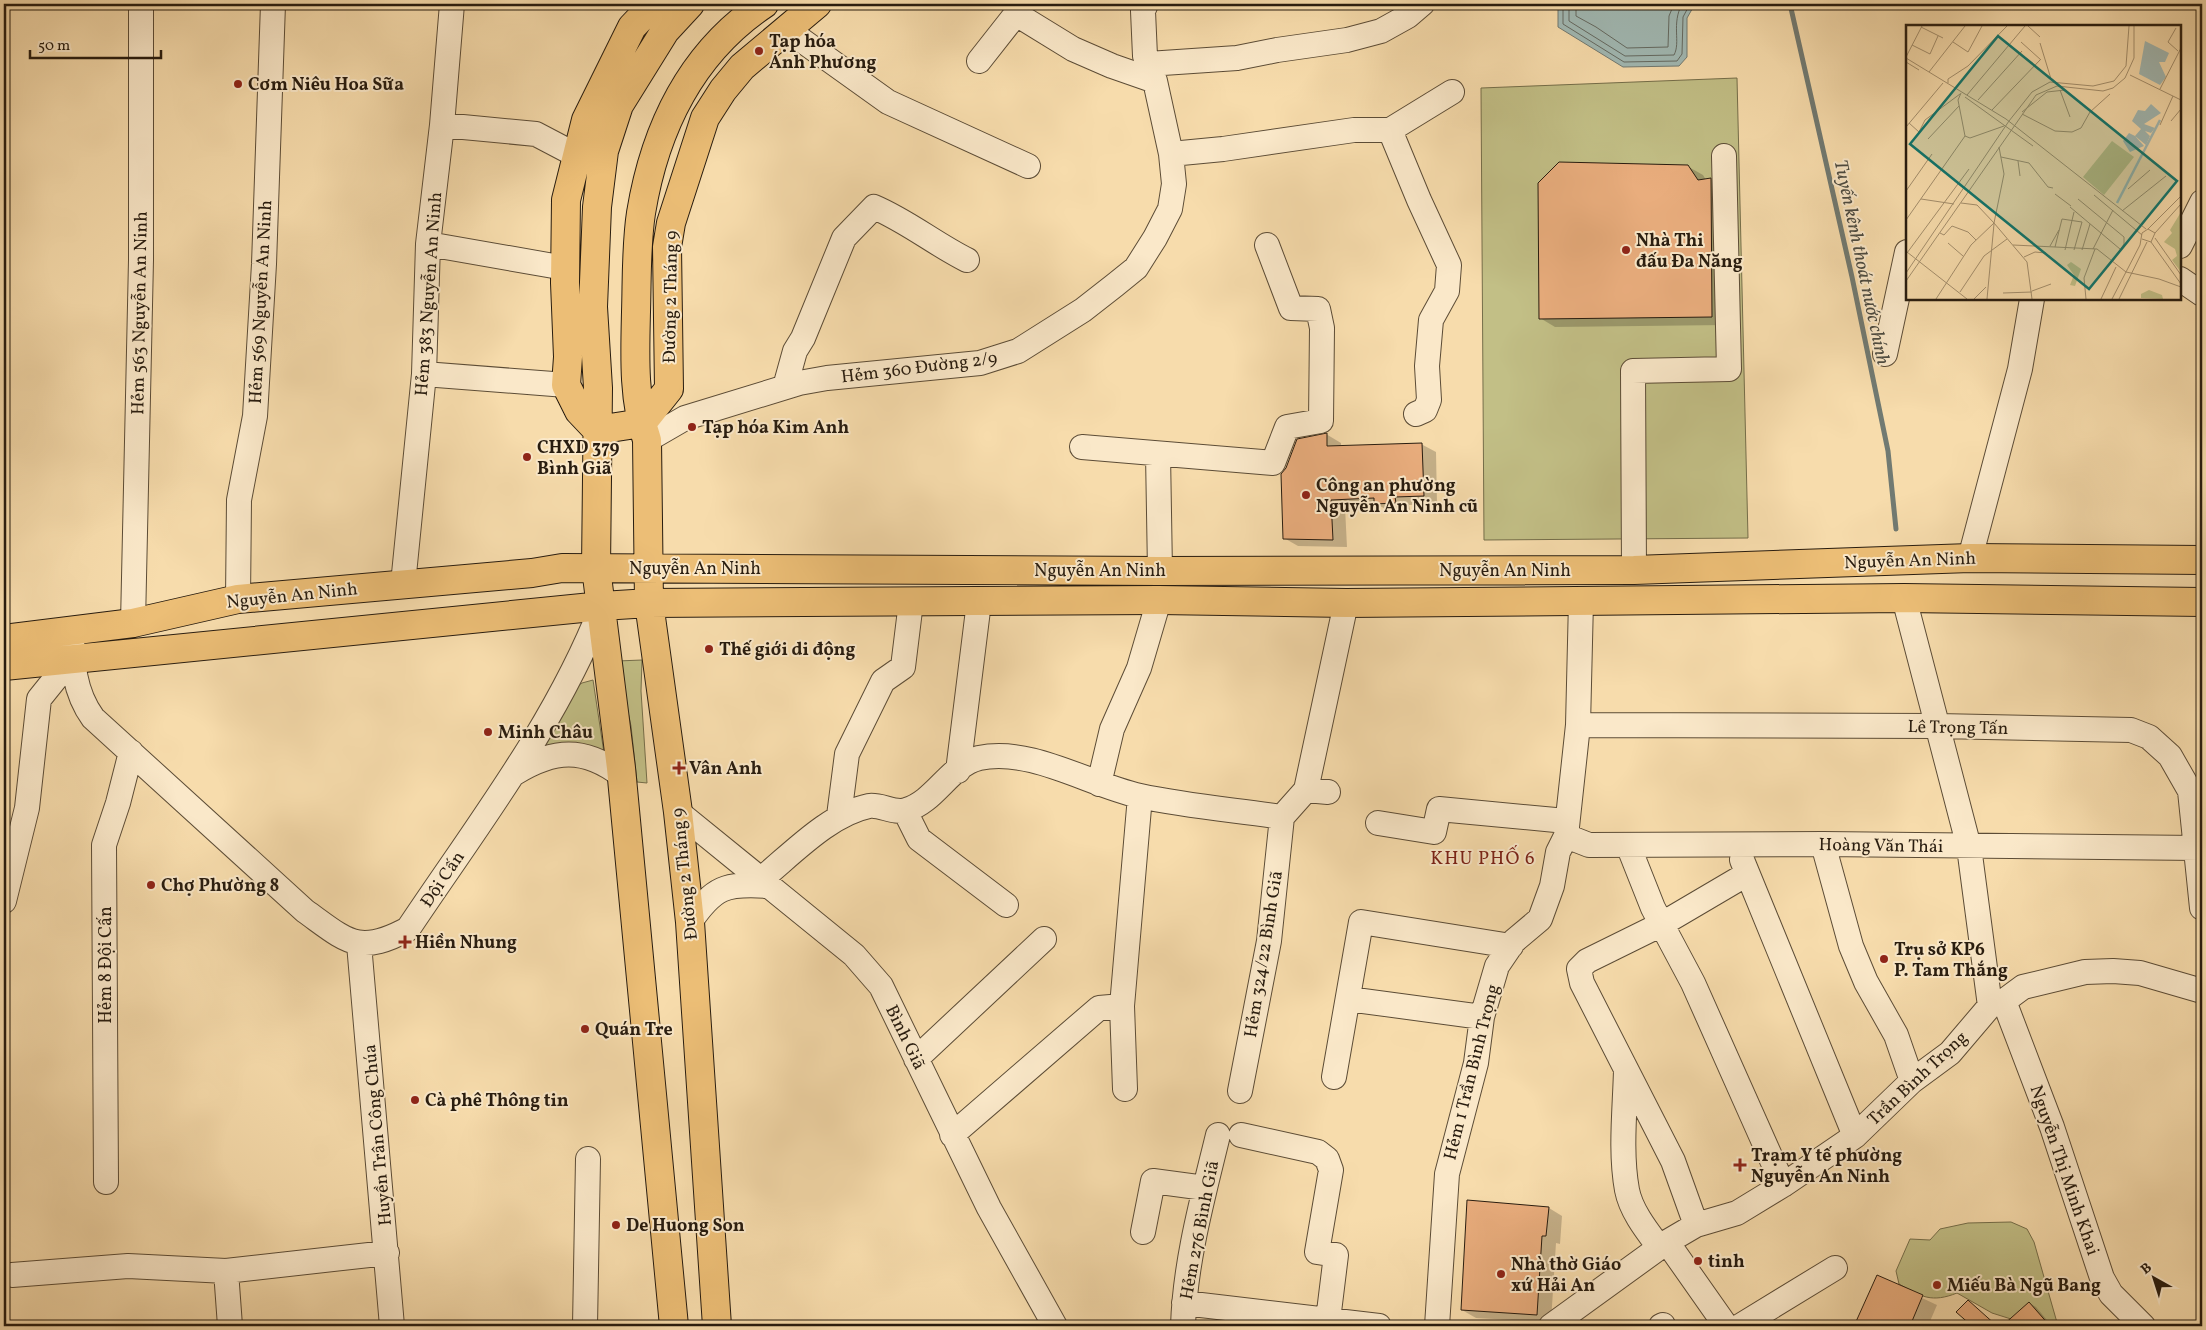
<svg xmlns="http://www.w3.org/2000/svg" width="2206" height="1330" viewBox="0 0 2206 1330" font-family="Vollkorn,serif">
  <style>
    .green { fill: #c2bf86; stroke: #756e4a }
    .water { fill: #a1b9b4; stroke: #717a72 }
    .shadow { fill: #0003 }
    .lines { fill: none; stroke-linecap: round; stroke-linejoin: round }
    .shore { stroke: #646a62; stroke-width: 1 }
    .stream { stroke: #717a72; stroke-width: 5 }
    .building { fill: #e9ad7d; stroke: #281c0f }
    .minor-casing { stroke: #5c4c36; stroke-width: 26 }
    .major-casing { stroke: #281c0f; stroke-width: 30 }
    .minor { stroke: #fae8c9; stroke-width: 24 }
    .major { stroke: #ecbe76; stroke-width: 28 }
    .poi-dot { fill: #8f2418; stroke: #fae8c9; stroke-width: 2 }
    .labels { text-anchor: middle; stroke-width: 4; stroke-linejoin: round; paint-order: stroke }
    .poi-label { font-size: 18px; font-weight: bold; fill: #281c0f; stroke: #fae8c9; text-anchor: start }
    .street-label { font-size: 18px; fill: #281c0f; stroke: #fae8c9 }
    .water-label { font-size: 19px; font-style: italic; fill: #4c4b41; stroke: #fae8c9 }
    .neighbourhood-label { font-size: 19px; letter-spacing: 1px; fill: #7a1f14; stroke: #fae8c9 }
    .inset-river { fill: none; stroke: #a1b9b4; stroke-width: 2.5 }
    .inset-road { fill: none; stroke: #a48f6d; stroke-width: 1 }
    .view { fill: #0f766e; fill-opacity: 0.15; stroke: #0f766e; stroke-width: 2.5 }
    .inset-edge { fill: none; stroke: #281c0f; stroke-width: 2.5 }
  </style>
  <rect width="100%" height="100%" fill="#f7dcac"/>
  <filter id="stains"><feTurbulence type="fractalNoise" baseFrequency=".004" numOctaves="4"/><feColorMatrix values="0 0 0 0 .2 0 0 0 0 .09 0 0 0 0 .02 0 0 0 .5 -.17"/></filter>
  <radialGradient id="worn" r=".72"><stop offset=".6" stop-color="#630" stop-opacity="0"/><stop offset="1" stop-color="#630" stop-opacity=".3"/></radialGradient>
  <path class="green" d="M1737,78l11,460 -264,2 -3,-452z
    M642,660l-1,31 6,92 -10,-1 -6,-56 -14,-65z
    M593,680l11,73 -69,-1 41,-65 6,-4z
    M2011,1222l16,7 7,13 24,84h-45l-2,-7 -19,-6 -35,-20c-25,10 -36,4 -58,-9l-3,-13 14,-32 20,1 10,-11 28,-6z"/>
  <path class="water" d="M1558,4h137l-8,14v39l-8,9 -56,1 -65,-40z"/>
  <path class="shadow" d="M1687,166l16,9 3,5 5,-1 14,9 1,137 -171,2 -15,-9z
    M1326,434l15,9v4l80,-3 15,8 1,52 -28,1 1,5 -21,1 -9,-5 -35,1 2,40 -49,-1 -14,-8z
    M1549,1208l13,8 -2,28 -4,-1 -5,79 -75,-4 -14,-8z
    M1877,1277l60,28 -9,21h-73z
    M2029,1303l7,4 16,19h-48z"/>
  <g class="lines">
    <path class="shore" d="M1563,4v20l61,38 53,-1 5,-7 1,-37 7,-13
      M1569,4v17l56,35 49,-1c7,-13 -3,-31 8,-51
      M1576,4v12l20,11 31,21 41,-1 1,-31 5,-12"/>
    <path class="stream" d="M1790,4l62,273 36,174 8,78"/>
  </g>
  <path class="building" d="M1559,162l129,3 10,15 13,-2 1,139 -173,2 -1,-136z
    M1327,433v13l95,-3 2,53 -29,1 1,6 -22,1v-6l-43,2 2,40 -50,-1 -2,-65 5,-6 11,-29z
    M1467,1200l82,7 -3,29h-4l-5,79 -76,-5z
    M1877,1275l46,20 -13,31h-56z
    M1968,1300l29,26h-25l-16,-14z
    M2029,1302l21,24h-48z"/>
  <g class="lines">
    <g class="minor-casing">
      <path id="minor" d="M786,29l102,73 140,64
        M979,61l37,-47 57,35 39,17 43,15
        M1148,64l89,-6 40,-8 70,-10 34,-9 27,-15 14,-12
        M442,125l94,9 40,21
        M1390,130l29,70 30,65 -2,26 -16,29 -4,46 2,34 -4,10 -9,4
        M1171,154l52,-5 131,-19h36l62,-38
        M428,244l137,24
        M2180,246l22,-44
        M2180,279l22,15
        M1885,354l22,-102
        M424,374l142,11
        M785,387l10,-36 8,-13 41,-100 30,-31c33,14 61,37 93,53
        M647,440l38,-22 114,-35 28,-5 153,-15 38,-12 65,-41 32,-25 21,-17 19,-30 15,-29 4,-25 -3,-30 -16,-73 -10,-25 -2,-45 3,-7
        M1082,447l191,16 14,-36 34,-6 1,-93 -4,-19 -27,-1 -24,-63
        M1158,454l2,117
        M1970,558l50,-189 12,-70
        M1634,570l-1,-199 96,-2 -5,-213
        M403,584l21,-210 4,-130 14,-119 10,-121
        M1904,598l65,249 21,159
        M238,599l1,-99 16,-84 9,-152 9,-260
        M133,623l8,-363v-256
        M72,630c0,32 2,62 21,88l212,193c42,30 53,45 103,18 70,-105 148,-205 194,-323
        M1578,725l360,1 193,4 18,7 21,19 20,35 12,117
        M958,771l21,-169
        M515,773c39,-24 69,-26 106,2
        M1099,784l13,-55 27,-61 20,-68
        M1306,790l40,-187
        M905,811l14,28 87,66
        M678,812l176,143 27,31 108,222 66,118
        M839,816l8,-62 36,-73 20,-14 8,-65
        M1378,823l56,9 5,-23 127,12
        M1566,836l23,9 234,-1 375,4
        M1823,844l28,102 15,36 30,53 16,46
        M1628,845l25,63 40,75 90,202
        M1742,860l113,276
        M760,880c31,-25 69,-66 109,-74 11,-2 26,8 37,4 29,-8 44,-45 73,-52 53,-11 110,27 161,38 46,10 95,14 142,21l24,-27 22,2
        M4,901l23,-93 12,-109 33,-41
        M690,922c24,-35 35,-39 78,-36
        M359,944l33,382
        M1348,999l134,18
        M2004,1001l48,126 50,151 9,16 32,32
        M916,1059l128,-120
        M1626,1070c-1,39 -6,82 1,120 4,21 20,41 32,57
        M1334,1077l27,-155 150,24
        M1125,1089l-3,-83 18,-210
        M1240,1091l29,-150 13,-124
        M952,1135l147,-127 23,-2
        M1241,1135l77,17 9,7 4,11 -14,82 19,3 -8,65
        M106,1182l-2,-337 14,-42 13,-51
        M1696,1225l-23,-64 -91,-178 -3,-14 8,-8 75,-37 85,-50
        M1143,1232l10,-51 52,7
        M1667,1242l59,84
        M226,1271l4,55
        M12,1275l116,-9 98,5 161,-18
        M1184,1303l195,23
        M585,1326l3,-167
        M1183,1326c2,-65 20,-129 35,-191
        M1437,1326l10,-152 29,-111 6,-46 15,-51 17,-25 26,-22 12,-33 6,-34 8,-16 12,-111 3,-124
        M1551,1326l116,-84 29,-17 41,-12 46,-28 72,-49 57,-55 38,-28 40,-47 14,-5 19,-14 62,-15 28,-1 27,2 62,18
        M1661,1326l2,-1
        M1740,1326l95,-58"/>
    </g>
    <g class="major-casing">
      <path id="major" d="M642,423l27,-34 -2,-142 4,-24 34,-105 18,-28 19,-23 75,-63
        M597,430l-18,-19 -13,-26 2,-28 -3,-74 1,-83 20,-80 46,-93 22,-23
        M597,430l45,-7
        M4,639l129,-16 105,-24 294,-26 30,-5 598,3 474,-1 336,-12 232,2
        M4,666l598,-60 47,-3 510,-3 187,3 558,-5 298,4
        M674,1326l-53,-558 -25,-200 2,-180 -5,-81 4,-100 7,-56 15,-46 46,-74 25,-27
        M717,1326l-27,-404 -12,-110 -29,-209 -2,-163c-14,-40 -12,-86 -11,-128 1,-32 0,-67 5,-99 14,-85 50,-160 123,-209"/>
    </g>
    <use href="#minor" class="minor"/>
    <use href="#major" class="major"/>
  </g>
  <g class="poi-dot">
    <circle cx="759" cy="51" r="5"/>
    <circle cx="238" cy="84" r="5"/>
    <circle cx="1626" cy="250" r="5"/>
    <circle cx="692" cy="427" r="5"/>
    <circle cx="527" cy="457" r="5"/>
    <circle cx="1306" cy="495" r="5"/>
    <circle cx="709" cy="649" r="5"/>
    <circle cx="488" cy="732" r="5"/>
    <path d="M676.5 760.5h5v5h5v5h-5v5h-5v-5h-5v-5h5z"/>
    <circle cx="151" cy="885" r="5"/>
    <path d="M402.5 934.5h5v5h5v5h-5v5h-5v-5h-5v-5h5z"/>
    <circle cx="1884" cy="959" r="5"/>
    <circle cx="585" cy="1029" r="5"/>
    <circle cx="415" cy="1100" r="5"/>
    <path d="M1737.5 1157.5h5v5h5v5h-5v5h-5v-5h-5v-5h5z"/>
    <circle cx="616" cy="1225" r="5"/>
    <circle cx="1698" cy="1261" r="5"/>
    <circle cx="1501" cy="1274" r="5"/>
    <circle cx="1937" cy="1285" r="5"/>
  </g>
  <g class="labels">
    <g class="poi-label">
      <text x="769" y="47">Tạp hóa<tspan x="769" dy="21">Ánh Phương</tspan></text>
      <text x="248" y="90">Cơm Niêu Hoa Sữa</text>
      <text x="1636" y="246">Nhà Thi<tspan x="1636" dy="21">đấu Đa Năng</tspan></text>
      <text x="702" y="433">Tạp hóa Kim Anh</text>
      <text x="537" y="453">CHXD 379<tspan x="537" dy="21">Bình Giã</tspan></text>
      <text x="1316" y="491">Công an phường<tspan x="1316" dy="21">Nguyễn An Ninh cũ</tspan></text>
      <text x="719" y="655">Thế giới di động</text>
      <text x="498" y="738">Minh Châu</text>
      <text x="689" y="774">Vân Anh</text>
      <text x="161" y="891">Chợ Phường 8</text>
      <text x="415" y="948">Hiền Nhung</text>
      <text x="1894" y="955">Trụ sở KP6<tspan x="1894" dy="21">P. Tam Thắng</tspan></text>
      <text x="595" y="1035">Quán Tre</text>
      <text x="425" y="1106">Cà phê Thông tin</text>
      <text x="1751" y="1161">Trạm Y tế phường<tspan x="1751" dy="21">Nguyễn An Ninh</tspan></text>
      <text x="626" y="1231">De Huong Son</text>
      <text x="1708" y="1267">tinh</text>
      <text x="1511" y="1270">Nhà thờ Giáo<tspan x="1511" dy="21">xứ Hải An</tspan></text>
      <text x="1947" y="1291">Miếu Bà Ngũ Bang</text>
    </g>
    <g class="street-label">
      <text transform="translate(428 294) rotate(-86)" y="6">Hẻm 383 Nguyễn An Ninh</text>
      <text transform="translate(670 297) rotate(-89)" y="6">Đường 2 Tháng 9</text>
      <text transform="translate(260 302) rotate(-87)" y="6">Hẻm 569 Nguyễn An Ninh</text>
      <text transform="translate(139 313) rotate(-89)" y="6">Hẻm 563 Nguyễn An Ninh</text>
      <text transform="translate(919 367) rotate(-7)" y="6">Hẻm 360 Đường 2/9</text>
      <text transform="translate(1910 560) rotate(-2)" y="6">Nguyễn An Ninh</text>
      <text x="695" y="574">Nguyễn An Ninh</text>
      <text x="1100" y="576">Nguyễn An Ninh</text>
      <text x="1505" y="576">Nguyễn An Ninh</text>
      <text transform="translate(292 595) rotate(-6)" y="6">Nguyễn An Ninh</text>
      <text transform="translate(1958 727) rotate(1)" y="6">Lê Trọng Tấn</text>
      <text transform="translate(1881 845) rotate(1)" y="6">Hoàng Văn Thái</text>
      <text transform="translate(684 874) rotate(-96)" y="6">Đường 2 Tháng 9</text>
      <text transform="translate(442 879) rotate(-56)" y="6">Đội Cấn</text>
      <text transform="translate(1263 954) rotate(-81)" y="6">Hẻm 324/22 Bình Giã</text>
      <text transform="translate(105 965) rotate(-90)" y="6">Hẻm 8 Đội Cấn</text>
      <text transform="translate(906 1037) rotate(64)" y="6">Bình Giã</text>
      <text transform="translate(1471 1072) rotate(-76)" y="6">Hẻm 1 Trần Bình Trọng</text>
      <text transform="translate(1917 1078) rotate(-43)" y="6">Trần Bình Trọng</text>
      <text transform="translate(377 1135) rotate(-95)" y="6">Huyền Trân Công Chúa</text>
      <text transform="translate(2065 1170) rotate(71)" y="6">Nguyễn Thị Minh Khai</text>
      <text transform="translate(1199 1230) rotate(-79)" y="6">Hẻm 276 Bình Giã</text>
    </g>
    <g class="water-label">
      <text transform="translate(1863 262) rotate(78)" y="7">Tuyến kênh thoát nước chính</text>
    </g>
    <g class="neighbourhood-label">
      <text x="1483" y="864">KHU PHỐ 6</text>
    </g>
  </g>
  <g transform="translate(1906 25)">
    <rect width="275" height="275" fill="#f7dcac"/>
    <path d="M206,116l22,16 -30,38 -21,-18zM275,187v60l-9,-12 5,-4 -2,-7 -11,-7 8,-9 -2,-3zM165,237l10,7 -6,17 -5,-1 4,-10 -7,-10zM243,265l13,5 1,4 -22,-1v-4z" fill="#c2bf86"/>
    <path d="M239,16l24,12 -4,9h-6l7,15 -6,8 -21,-11zM245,79l10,9 -17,11 11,4 -4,5 -6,-2 5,5 -4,9 -11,-9 9,10 -14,6 -7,-11 6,-8 6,3 6,-7 -9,-8 6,-11 7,1z" fill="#a1b9b4"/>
    <path class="inset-river" d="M211,178l43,-83"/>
    <path class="inset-road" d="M122,1l12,11M15,2l22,11M270,3l-8,14 10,9M47,17l15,10 14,-26M115,17l20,18M134,18l11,36M6,20l18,9 8,-18M0,32l16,-31M0,33l100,61 140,110M0,37l13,8M23,47l36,-46M224,50l51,25M42,58v-4l20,-13 39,-40M254,64l21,-41M154,65l10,27M55,68l-3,7 7,36M61,70l58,-69M59,72l68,49M72,75l44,-49M86,85l48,-50M116,87l25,-20 18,-2M116,89l33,17 17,1 9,-4 9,-16 20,-18M265,96l10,-12M3,98l10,9 6,-12 35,-26M254,100l13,-29M0,102l37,-44M59,111l5,2 34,-12M22,114l31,-33M93,122l5,27 -10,49 33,39 5,37M95,132l28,6 19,24 5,1M112,136l2,15M222,164l22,-19M0,166l26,-37M149,169l16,12M188,170l48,40M15,174l33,5M172,174l46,38v7l-12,18M55,178l16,2 17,18M164,182l50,42M216,186l44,-35M0,195l59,-84M242,204l33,-33M34,208l4,2 8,-9 16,6 8,8M249,208l26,-29M249,213l26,37M245,217l30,42M42,218l15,13M107,220l84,4 29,23 33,7 22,8M144,221l9,-16M149,222l7,-28 20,3M187,224l20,-39M159,225l9,-38M168,225l8,-28M176,225l8,-26M1,227l60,47M1,228l62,-84M118,232l11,-5 11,1M0,248l103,-152 23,-29 18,-10 43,4 21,-5 12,-15 3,-40M0,256l130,-186 21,-9 46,5 10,-3 12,-10 9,-20v-32M126,266l19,-7M54,267l24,-36 23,-17M97,268l29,-1M30,274l35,-54 23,-22M68,274l12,-12M81,274l7,-75M180,274l-2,-21 11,-29M195,274l15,-32M206,274l28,-54 2,-12 6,-4 7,4 -4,9 -9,-3M213,274l28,-57"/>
    <path class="view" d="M92,11l179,145 -88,108 -179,-145z"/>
    <rect width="275" height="275" class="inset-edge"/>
  </g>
  <rect width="2206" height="1330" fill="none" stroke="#f7dcac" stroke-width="20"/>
  <rect x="5" y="5" width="2196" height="1320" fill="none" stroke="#281c0f" stroke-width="2.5"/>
  <rect x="10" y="10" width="2186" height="1310" fill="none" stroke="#281c0f"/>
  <g transform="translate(2154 1278) rotate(321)" stroke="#fae8c9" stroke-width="4" paint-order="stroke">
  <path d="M0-4L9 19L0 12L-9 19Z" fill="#281c0f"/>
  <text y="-8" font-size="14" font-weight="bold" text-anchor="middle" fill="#281c0f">B</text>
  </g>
  <path d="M30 50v8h131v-8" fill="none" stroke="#281c0f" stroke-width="2.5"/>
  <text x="38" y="50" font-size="15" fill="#281c0f" stroke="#fae8c9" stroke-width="4" paint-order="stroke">50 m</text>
  <rect width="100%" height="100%" filter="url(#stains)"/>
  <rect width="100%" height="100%" fill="url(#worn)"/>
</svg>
